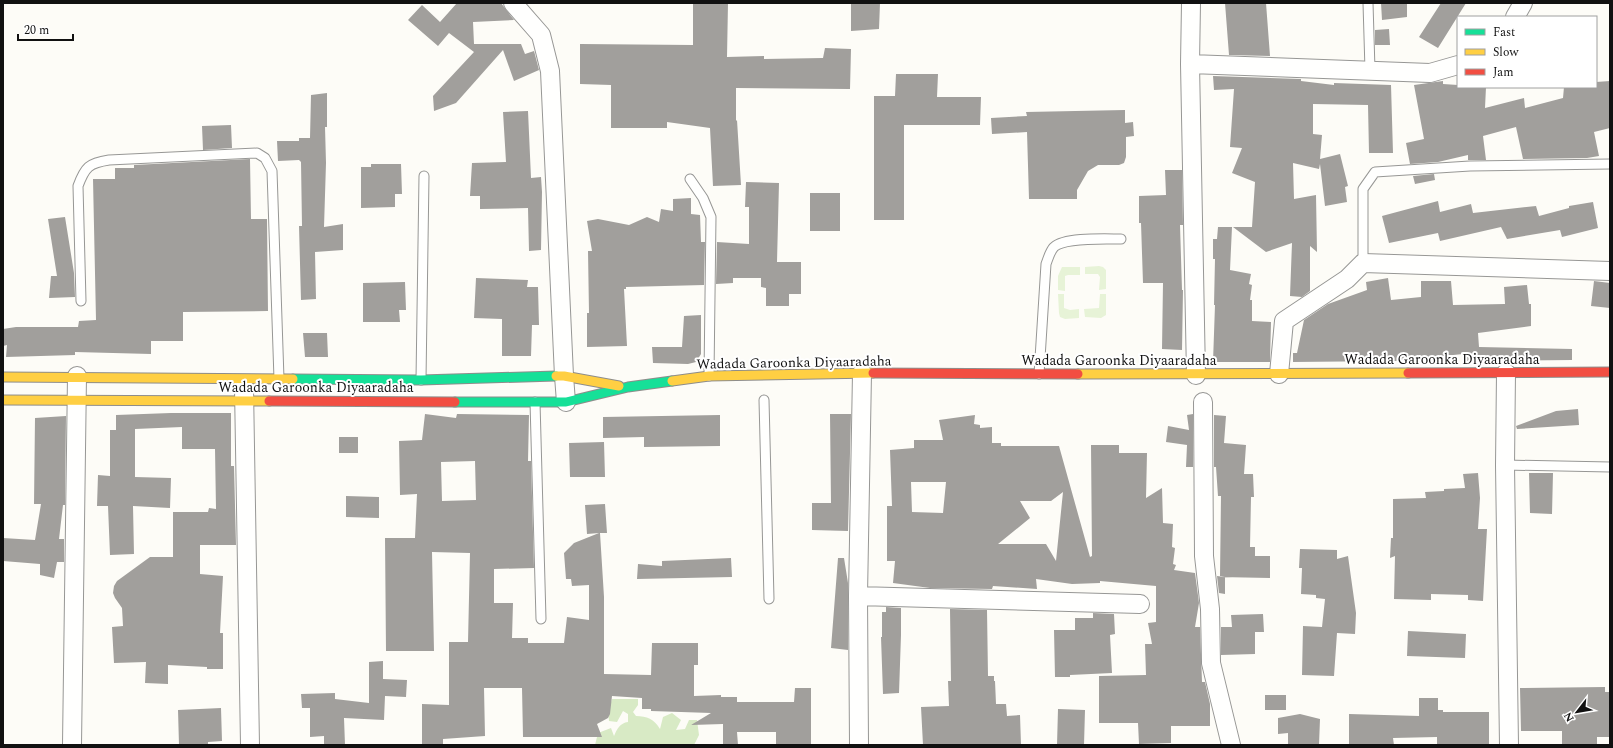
<svg xmlns="http://www.w3.org/2000/svg" width="1613" height="748" viewBox="0 0 1613 748" font-family="Spectral,serif">
  <style>
    .green { fill: #e7f3d7 }
    .forest { fill: #d8eac5 }
    .building { fill: #a19f9c; fill-rule: evenodd }
    .lines { fill: none; stroke-linecap: round; stroke-linejoin: round }
    .lane-casing { stroke: #979795; stroke-width: 11 }
    .street-casing { stroke: #979795; stroke-width: 20 }
    .fast-casing { stroke: #8e8d8b; stroke-width: 11 }
    .slow-casing { stroke: #8e8d8b; stroke-width: 11 }
    .jam-casing { stroke: #8e8d8b; stroke-width: 11 }
    .lane { stroke: #fffffe; stroke-width: 9 }
    .street { stroke: #fffffe; stroke-width: 18 }
    .fast { stroke: #16e098; stroke-width: 9 }
    .slow { stroke: #ffcf43; stroke-width: 9 }
    .jam { stroke: #f24e42; stroke-width: 9 }
    .labels { text-anchor: middle; stroke-width: 4; stroke-linejoin: round; paint-order: stroke }
    .street-label { font-size: 14px; fill: #111; stroke: #fff }
  </style>
  <rect width="100%" height="100%" fill="#fdfcf7"/>
  <path class="green" d="M1099,266l4,1 3,3v19l-7,1 1,-13 -2,-3h-13v-7z
    M1062,267h18v8h-12l-3,1v15l-7,-1v-14z
    M1058,294h6v14l6,2 9,-1v9l-14,1 -5,-2 -1,-4z
    M1100,294h6v21l-5,3 -16,-1 -1,-8 15,-1z"/>
  <path class="forest" d="M612,699h26v6l-5,7 3,4c11,0 18,3 24,13l3,-12 9,-4 9,7 -5,10 9,-1 4,-9h8l2,15 -5,10h-99l3,-12 13,-5 3,8c3,-7 6,-13 14,-14v-8l-5,-3 -6,11 -8,-1 -1,-9z"/>
  <path class="building" d="M457,3h44l13,17 -41,2 1,22h47l4,10 9,-3 5,19 -25,11 -11,-31 -47,53 -22,8 -1,-15 41,-44 -25,-19 -11,13 -30,-26 14,-15 18,17z
    M693,3h35l-1,54 37,-1v3l59,-1 2,-10 26,1 -1,40 -114,-1v33l1,-1 4,65 -28,1 -3,-58 -43,-6v6h-56v-43l-31,-1v-40l113,1z
    M851,3h29l-1,26 -28,2z
    M1225,3h41l4,53 -41,-1z
    M1381,3h26v14l-25,3z
    M1441,3h25l-28,45 -19,-11z
    M1389,29l1,16h-15v-15z
    M896,74h42l-1,23h44l-1,28h-76v95h-30v-124h21z
    M1213,76l88,3v2l33,4v-2l57,2 2,68h-24l-1,-48 -55,-1v30l9,1 -2,24 20,-5 8,32 -3,1 2,15 -22,4 -5,-42 -1,5 -26,-6 1,36 22,-4 1,57 -7,-6v45l-8,6 -12,-1 2,-53 -26,9 -33,-25h19l3,-45 -23,-9 10,-25 -12,-1 4,-58 -20,1z
    M1443,81v3l15,1v2h28l-1,21 39,-10 1,10 38,-10 1,-11h32v-5l14,-1v47l-16,4 5,24 -12,2 -64,1 -7,-32 -33,9 3,24h-18v-5l-30,7 -28,2 -4,-21 18,-4 -10,-54z
    M327,93v34h-2l1,36 -2,64 19,-3v26l-28,2 1,47 -15,1 -2,-74h3l-1,-64 -2,-2 -21,1 -1,-20h22v-3h11l1,-43z
    M1125,110v13l8,-1 1,14 -8,1v20l-2,6 -5,2h-21l-10,6 -11,19v9h-48l-2,-67 -35,2 -1,-16 36,-2 -1,-4z
    M528,111l3,67 10,-1 1,15 -1,58 -12,1 -1,-43 -48,1v-13h-10l2,-33 34,-1 -3,-50z
    M231,125l1,23 -29,2 -1,-24z
    M250,159l1,60h16l1,92 -85,1v29h-32v13l-76,-2v3l-69,2 1,-12 -4,1v-17l13,-2h62l1,-6 17,-1 -3,-141h22v-11h19v-3z
    M371,164h30l1,30h-7v13l-34,1v-41h10z
    M1165,170h17l1,55h-3l2,65h1l-1,60 -20,-1 1,-66h-20l-2,-60h-2v-27l27,-1z
    M1434,174l1,6 -20,4 -2,-8z
    M746,182l33,1 -2,79h24v32h-12v12h-23v-18l-5,-1v-9h-28v5l-17,1 1,-42 32,2v-37h-4z
    M810,193h30v38h-30z
    M691,198v16l9,1 1,27h4l-1,43 -78,2v2h-2l3,57 -40,1v-34h2l-1,-62h4l-5,-30 11,-2 31,6 18,-8 12,5 2,-13 12,2v-12z
    M1438,201l2,11 31,-8 2,9 63,-7 3,10 30,-8v-2l24,-4 5,26 -36,9 -2,-7 -53,9 -6,-12 -61,14 -2,-8 -49,10 -7,-27z
    M65,217l9,56 1,24 -26,1 2,-22h6l-9,-57z
    M1218,227h14l-2,43 21,4 -2,10 3,1 -2,15h2v21l19,1 -1,40h-57l2,-57h-1l1,-46h-2v-20h4z
    M476,278l52,2 -1,7h11l1,38h-7l-1,31h-29v-37l-28,-1z
    M1388,278l3,22 30,-3v-16h30l2,24 52,-1 -1,-17 23,-2 2,19h2v22l-53,7 1,14 93,2v11l-109,1v-7l-68,7 -102,1v-9h4l7,-33 24,-16 39,-14 -1,-8z
    M1594,281l16,2v25l-19,-2z
    M405,282l1,28h-7l1,12h-37v-39z
    M701,315v39l-5,8 -8,2 -35,-1 -1,-16h30l2,-31z
    M303,333h24l1,24h-23z
    M1578,409l1,16 -62,4 -1,-3 40,-15z
    M171,413h60v53h3l2,79h-36v29l23,2 -3,57h3v36h-16v-2l-39,-2v19l-23,-1 1,-21 -32,1 -2,-36 11,-1 -1,-18 -7,-10 -2,-5 1,-7 3,-5 33,-24h23v-45h35l1,-4 7,1 -1,-60h-33v-22l-47,2v48l36,1 -1,30 -37,-2 1,48 -24,1 -2,-49h-11l1,-31 12,1v-46h6v-15z
    M425,414l31,4 1,-4 72,1 -1,46h3l3,107 -40,1v34h19l-1,35h16v5h36l3,-26 22,3v-35l-17,1 -1,-7h-5l-2,-26 10,-10 25,-10 -12,1 -2,-29 20,-1 2,29h-7l4,64v77l47,1 1,-32h46v22h-4v31l27,-1v2h16v5h57l1,-14h16v57h-35v-13h-39l1,13h-15v-21l-32,1 20,-12 -60,-2v-2h-9v-11l-30,-2 -2,18 -2,4 -11,6 5,13h-79l-1,-49h-38l1,48 -42,3v6h-21v-41l27,1v-63h19l2,-89 -38,-1 2,99h-48l-1,-113h30l2,-44 -17,1 -1,-54 23,-1zM475,461l1,39 -34,1 -1,-39z
    M830,414h21l-3,117 -36,-1v-27h19z
    M1193,414v53h-7l1,-22 -21,-3 2,-16 21,4 -2,-15z
    M720,415v31l-76,1v-10l-41,1v-21z
    M975,415l-1,9 6,1v3l12,-1v16h9v3h58l31,111 2,-1 -1,-111h28v8h28l-1,45 16,-10 1,35 10,1 -1,23 3,1 -2,16 3,1 -2,5 21,3 4,30 -4,24h5l2,55h3l5,22v22h-39v17l-32,1 -1,-21h-39v-47l47,-1 -1,-31h7l-4,-21 8,-1v-36l-56,-5v2l-28,1 -36,-5 1,10 -44,-3 -1,3 -62,-1 -37,-5 2,-22h-8v-55h5l-2,-56 24,-2v-8h29l-4,-20zM911,482h35l-3,31 -31,-1zM1063,492l-7,69 -10,-17h-48l32,-26 -10,-17h31z
    M1214,415l12,1 -2,27 22,2 -2,29h9l1,23h-3l-1,50h5v9h15v22l-50,-1 1,-81h-3l-2,-29h-2z
    M66,416l-1,89h-2l-4,34h5v23h-7l-3,16 -14,-3v-11l-37,-3v-23l32,2 6,-36h-7l1,-86z
    M339,437h19v16h-19z
    M604,442l1,35h-35l-1,-34z
    M1478,473l2,25 -2,31h9l-4,72 -15,-1v-5l-37,-1v6l-37,-1 1,-43 -5,2 1,-20h2v-39l33,-1 -1,-6 19,-1v-2l21,-1 -2,-14z
    M1529,473h24l-1,41 -22,-1z
    M346,496l33,1v21l-33,-1z
    M1300,549l37,1v9l11,-3 8,57 -1,21 -18,-1 -3,43 -32,-1 1,-49 19,1 3,-28 -9,-1v-3l-15,-1 1,-26h-3z
    M731,558l1,19 -95,2 1,-15 24,2v-5z
    M838,558h6l4,25v67l-17,-2z
    M1217,576l8,1v17l-6,-1z
    M886,607l15,1v27l-2,58 -16,1 -2,-57h1v-25h4z
    M950,609l37,1 1,66h6v5h1l1,23h10l1,12 13,-1 1,30h-98l-2,-38 28,-1 -1,-25h3z
    M1093,613l21,1 1,20 -5,1 2,38 -42,2v2h-15l-1,-47h21v-12h18z
    M1263,614l1,18h-9v22l-34,1v-28h11l-1,-12z
    M1408,631l58,3 -1,24 -58,-2z
    M383,661v18l24,1 -1,17 -21,-1 -1,24 -40,-2 1,27h-21v-9l-14,1v-29h-8l-1,-14 34,-1v6l34,4v-41z
    M1605,687v5h5v45h-13v8h-35v-14h-41l-1,-43z
    M1265,695h21v15h-21z
    M1419,698h19v12h5v2h46v33h-52v-8l-44,1 1,7h-45v-31l70,2z
    M221,708l1,33 -14,1v3h-29l-1,-35z
    M1058,709l27,1 -1,35h-27z
    M1300,714l20,5 -1,26h-31v-12l-10,1v-16z"/>
  <g class="lines">
    <g class="lane-casing">
      <path id="lane" d="M1368,3l2,67
        M690,179l13,19 8,19 -2,159
        M1363,263v-74l12,-17 95,-6 140,-2
        M81,301l-3,-115c7,-19 11,-23 31,-26l148,-7 8,5 7,13 7,208
        M1039,374l7,-110c2,-5 4,-13 8,-17 11,-10 51,-8 67,-8
        M421,380l3,-204
        M764,400l5,199
        M535,402l6,217
        M1505,465l105,2"/>
    </g>
    <g class="street-casing">
      <path id="street" d="M513,3l28,32 9,36 14,305 2,26
        M1191,3l-1,61 6,311
        M1515,17l8,-14
        M1190,64l240,9 28,-8
        M1506,373l-1,92 4,280
        M1279,374l5,-53 63,-42 16,-16 247,8
        M244,388l6,357
        M1203,402l1,154 6,53 1,54 20,82
        M858,596l282,8
        M72,745l5,-369
        M859,745l-1,-149 4,-223"/>
    </g>
    <g class="fast-casing">
      <path id="fast" d="M293,379l128,1 135,-4
        M455,402h111l62,-15 44,-6"/>
    </g>
    <g class="slow-casing">
      <path id="slow" d="M1078,374l330,-1
        M556,376h8l55,10
        M3,377l290,2
        M672,381l37,-5 164,-3
        M3,400l266,1"/>
    </g>
    <g class="jam-casing">
      <path id="jam" d="M873,373l205,1
        M1408,373l202,-1
        M269,401l186,1"/>
    </g>
    <use href="#lane" class="lane"/>
    <use href="#street" class="street"/>
    <use href="#fast" class="fast"/>
    <use href="#slow" class="slow"/>
    <use href="#jam" class="jam"/>
  </g>
  <g class="labels">
    <g class="street-label">
      <text x="1442" y="364">Wadada Garoonka Diyaaradaha</text>
      <text x="1119" y="365">Wadada Garoonka Diyaaradaha</text>
      <text transform="translate(794 362) rotate(-1)" y="5">Wadada Garoonka Diyaaradaha</text>
      <text x="316" y="392">Wadada Garoonka Diyaaradaha</text>
    </g>
  </g>
  <rect width="1613" height="748" fill="none" stroke="#111111" stroke-width="8"/>
  <rect x="1457" y="16" width="140" height="72" fill="#ffffff" stroke="#a0a0a0"/>
  <rect x="1465" y="29" width="20" height="6" fill="#16e098" stroke="#a0a0a0"/>
  <text x="1493" y="36" font-size="12" fill="#111111">Fast</text>
  <rect x="1465" y="49" width="20" height="6" fill="#ffcf43" stroke="#a0a0a0"/>
  <text x="1493" y="56" font-size="12" fill="#111111">Slow</text>
  <rect x="1465" y="69" width="20" height="6" fill="#f24e42" stroke="#a0a0a0"/>
  <text x="1493" y="76" font-size="12" fill="#111111">Jam</text>
  <g transform="translate(1577 712) rotate(239)" stroke="#ffffff" stroke-width="3" paint-order="stroke">
  <path d="M0-3L7 15L0 10L-7 15Z" fill="#111111"/>
  <text y="-6" font-size="11" font-weight="bold" text-anchor="middle" fill="#111111">N</text>
  </g>
  <path d="M18 34v6h55v-6" fill="none" stroke="#111111" stroke-width="2"/>
  <text x="24" y="34" font-size="12" fill="#111111" stroke="#ffffff" stroke-width="3" paint-order="stroke">20 m</text>
</svg>
